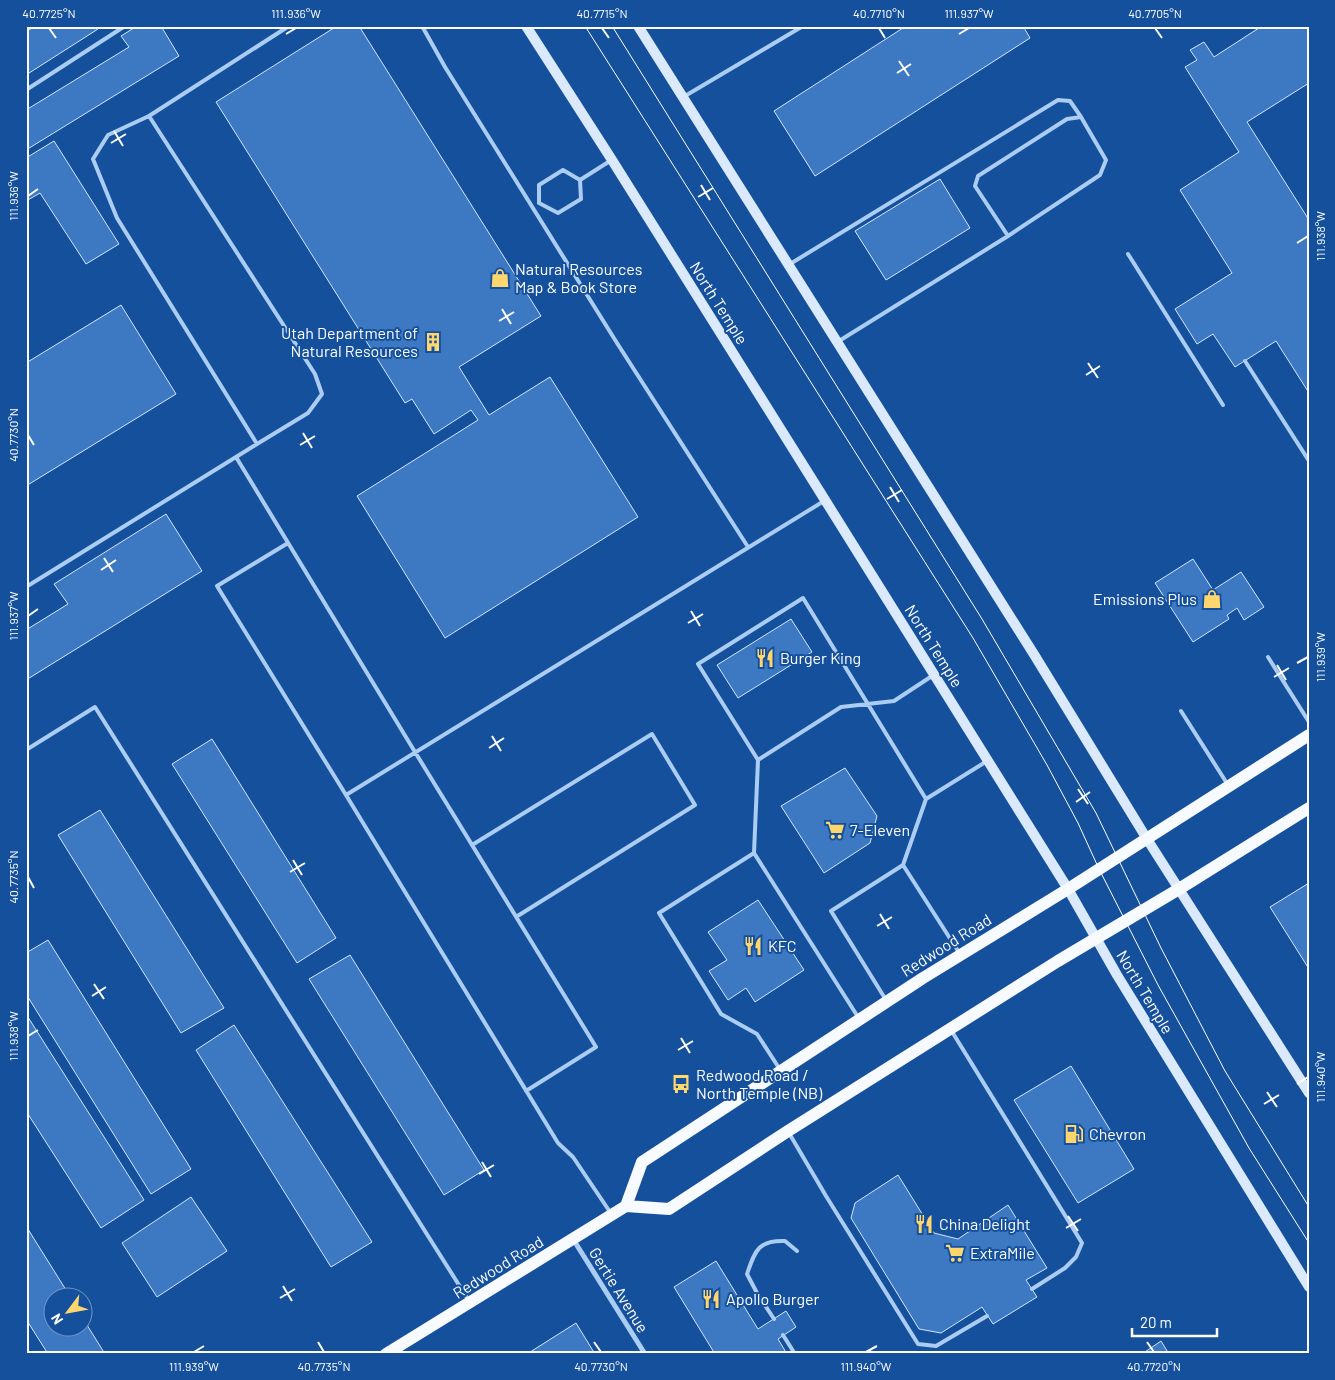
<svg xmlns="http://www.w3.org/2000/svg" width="1335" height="1380" viewBox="0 0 1335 1380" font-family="Barlow,sans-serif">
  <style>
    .building { fill: #3d79c3; stroke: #d3e6fd }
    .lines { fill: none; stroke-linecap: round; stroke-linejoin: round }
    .lane { stroke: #abccf3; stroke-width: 4 }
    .street { stroke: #abccf3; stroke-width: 5 }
    .secondary { stroke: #dbe9fd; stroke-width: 10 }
    .primary { stroke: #f7faff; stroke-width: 12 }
    .tram { stroke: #fff; stroke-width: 1 }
    .ticks { fill: none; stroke: #fff; stroke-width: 2 }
    .labels { text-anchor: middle; stroke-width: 4; stroke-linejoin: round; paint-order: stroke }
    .poi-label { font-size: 16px; fill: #fff; stroke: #15509d; text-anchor: start }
    .street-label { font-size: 16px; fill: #fff; stroke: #15509d }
    .neatline { fill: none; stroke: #fff; stroke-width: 2 }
    .ticks-label { font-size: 12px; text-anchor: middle; fill: #fff }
  </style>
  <rect width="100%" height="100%" fill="#15509d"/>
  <path class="building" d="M35,26h62l1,3 -72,46v-43z
    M137,26h24l18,30 -153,94v-40l103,-63 -8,-11z
    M337,26h22l182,290 -82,51 30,48 61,-38 88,140 -193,121 -88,-142 121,-76 -7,-10 -37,24 -22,-35 -7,4 -189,-301z
    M906,26h117l7,12 -215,138 -41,-65z
    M1262,26h47v57l-62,39 62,98v173l-33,-52 -41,26 -22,-33 -16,10 -22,-35 57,-36 -52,-83 59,-38 -54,-85 12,-7 -7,-10 14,-8 10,15z
    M54,141l65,103 -33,20 -46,-71 -14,8v-43z
    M940,179l30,49 -84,52 -31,-49z
    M121,305l55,89 -150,92v-123z
    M166,514l36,57 -176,109v-50l42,-26 -14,-20z
    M1193,559l20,31 28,-18 23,35 -20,13 -7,-12 -10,7 2,4 -36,23 -38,-59z
    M791,619l21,33 -74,46 -21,-33z
    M212,739l124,199 -39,25 -125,-199z
    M845,768l32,48 -7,27 -46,30 -43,-67z
    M100,810l124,198 -43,25 -123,-198z
    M1309,883v86l-39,-62z
    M758,900l46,70 -49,32 -9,-14 -18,12 -19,-29 18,-11 -19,-28z
    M48,940l143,229 -40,25 -125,-200v-41z
    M350,955l134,215 -40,25 -135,-216z
    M26,1014l118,186 -43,28 -75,-117z
    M234,1025l138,217 -41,25 -135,-217z
    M1071,1066l63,103 -56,34 -64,-103z
    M898,1175l36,58 24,6 50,-34 39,63 -21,12 11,17 -44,27 -11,-17 -41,26 -22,-4 -68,-111 4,-15z
    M191,1197l36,54 -70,46 -35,-54z
    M26,1226l45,72h-19v30h30v-11l23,37h-57l-22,-35z
    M716,1261l42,68 28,-18 10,16 -18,12 9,15h-72l-41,-67z
    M576,1323l19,31h-68z
    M1161,1341l8,13h-27z"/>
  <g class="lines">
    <path class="lane" d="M422,26l23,41 172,276 131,204
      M26,90l99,-64
      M685,96l118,-70
      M149,116l166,258 7,20 -14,19 -51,31 -140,-226 -24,-59 15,-24 41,-19 140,-90
      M580,180l30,-19
      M539,203v-18l24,-15 17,10
      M539,203l19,10 23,-14 -1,-19
      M1128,254l95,151
      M790,264l268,-164 12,1 11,16
      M839,341l169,-105 92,-61 6,-15 -25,-43 -14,2 -89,57 -3,10 33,50
      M1245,361l64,100
      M236,457l179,295 181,295 -70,44
      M288,543l-71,43 129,209
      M26,587l231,-143
      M1268,657l41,65
      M1181,711l47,74
      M26,750l69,-43 374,594
      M758,760l-60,-96 105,-66 123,201 -23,66 -72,46 55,89
      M926,799l61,-38
      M472,845l180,-111 43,71 -179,112
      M754,853l-95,60 62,101 36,20 22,34
      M903,865l57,89
      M858,1017l-104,-164 4,-93 83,-53 53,-6 38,-25
      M951,1030l131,213 -6,14 -11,11 -33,21
      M789,1133l37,63 92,148 18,2 51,-30
      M610,1212l-37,-55 -15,-14 -212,-348 478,-294
      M774,1319l-17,-26 -10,-19c8,-23 11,-34 38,-33l12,10
      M783,1335l12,19"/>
    <path class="street" d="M573,1239l72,115"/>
    <path class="secondary" d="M526,26l86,134 213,340 243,389 49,86 192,312
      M638,26l397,630 112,183 162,254"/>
    <path class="primary" d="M626,1206l16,-44 281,-184 145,-89 241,-154
      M386,1354l240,-148 43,3 119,-78 270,-170 121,-72 130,-81"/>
    <path class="tram" d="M585,26l388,612 74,127 31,58 21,46 59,116 91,163 60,95
      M612,26l370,593 114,194 65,135 64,123 84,136"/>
  </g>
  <path class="ticks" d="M49,28l7,10M602,28l7,10M879,28l6,10M1155,28l7,10M286,34l10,-6M959,34l10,-6M899,61l10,15M897,73l14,-9M114,131l9,15M111,143l15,-9M701,185l9,15M28,196l10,-7M698,197l15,-9M1297,243l11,-7M502,309l9,15M499,321l15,-9M1088,363l10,15M1086,375l14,-9M303,433l9,15M28,435l6,10M300,445l15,-9M890,487l9,15M887,499l15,-9M104,558l9,14M101,570l15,-10M691,611l9,15M28,616l10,-7M688,623l15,-9M1297,663l11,-6M1277,665l9,15M1274,677l15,-9M492,736l9,15M489,748l15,-10M1078,789l10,15M1076,802l14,-10M293,860l9,15M290,872l15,-9M28,877l6,11M880,914l9,15M877,926l15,-9M94,984l10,15M92,996l14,-9M28,1036l10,-6M681,1038l9,15M678,1050l15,-9M1297,1084l11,-7M1267,1092l10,15M1264,1104l15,-9M482,1162l9,15M479,1174l15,-9M1068,1216l10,15M1066,1228l15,-9M283,1286l9,15M280,1298l15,-9M318,1342l6,10M594,1342l7,10M1147,1342l7,10M194,1352l10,-6M866,1352l11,-6"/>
  <defs>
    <g id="shop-bare" transform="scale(1.5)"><path d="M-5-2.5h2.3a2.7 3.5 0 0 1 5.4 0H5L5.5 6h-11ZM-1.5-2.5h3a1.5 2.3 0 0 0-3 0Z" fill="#ffd56d" stroke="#15509d" stroke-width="2.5" paint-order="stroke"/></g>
    <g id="building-bare" transform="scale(1.5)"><path d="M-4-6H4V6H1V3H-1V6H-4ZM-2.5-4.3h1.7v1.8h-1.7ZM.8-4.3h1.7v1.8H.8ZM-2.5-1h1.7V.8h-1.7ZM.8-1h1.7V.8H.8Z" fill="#ffd56d" stroke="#15509d" stroke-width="2.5" paint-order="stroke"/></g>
    <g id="restaurant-bare" transform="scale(1.5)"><path d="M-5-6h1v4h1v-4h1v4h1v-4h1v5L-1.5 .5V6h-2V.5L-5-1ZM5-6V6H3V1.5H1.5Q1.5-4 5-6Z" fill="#ffd56d" stroke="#15509d" stroke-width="2.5" paint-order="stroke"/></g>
    <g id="supermarket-bare" transform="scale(1.5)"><path d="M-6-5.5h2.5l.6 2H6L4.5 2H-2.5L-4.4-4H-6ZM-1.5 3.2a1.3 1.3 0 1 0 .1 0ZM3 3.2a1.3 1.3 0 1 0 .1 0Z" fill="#ffd56d" stroke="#15509d" stroke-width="2.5" paint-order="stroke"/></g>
    <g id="bus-bare" transform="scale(1.5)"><path d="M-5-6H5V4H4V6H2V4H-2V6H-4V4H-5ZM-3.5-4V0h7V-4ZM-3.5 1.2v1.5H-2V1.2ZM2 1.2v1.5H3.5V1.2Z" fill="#ffd56d" stroke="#15509d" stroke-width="2.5" paint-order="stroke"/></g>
    <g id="fuel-bare" transform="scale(1.5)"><path d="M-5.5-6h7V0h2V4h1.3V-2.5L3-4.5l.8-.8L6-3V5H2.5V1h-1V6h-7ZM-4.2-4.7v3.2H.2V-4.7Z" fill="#ffd56d" stroke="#15509d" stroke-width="2.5" paint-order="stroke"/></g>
  </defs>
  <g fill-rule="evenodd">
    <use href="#shop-bare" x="500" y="278"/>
    <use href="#building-bare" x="433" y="342"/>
    <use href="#shop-bare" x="1212" y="599"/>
    <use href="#restaurant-bare" x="765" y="658"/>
    <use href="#supermarket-bare" x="835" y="830"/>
    <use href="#restaurant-bare" x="753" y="946"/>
    <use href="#bus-bare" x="681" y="1084"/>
    <use href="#fuel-bare" x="1074" y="1134"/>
    <use href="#restaurant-bare" x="924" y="1224"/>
    <use href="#supermarket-bare" x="955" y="1253"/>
    <use href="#restaurant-bare" x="711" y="1299"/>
  </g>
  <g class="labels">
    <g class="poi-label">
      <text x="515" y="275">Natural Resources<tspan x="515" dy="18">Map &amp; Book Store</tspan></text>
      <text x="418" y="339" text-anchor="end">Utah Department of<tspan x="418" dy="18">Natural Resources</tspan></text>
      <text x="1197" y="605" text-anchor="end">Emissions Plus</text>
      <text x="780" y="664">Burger King</text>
      <text x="850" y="836">7-Eleven</text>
      <text x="768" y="952">KFC</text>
      <text x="696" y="1081">Redwood Road /<tspan x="696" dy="18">North Temple (NB)</tspan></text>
      <text x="1089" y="1140">Chevron</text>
      <text x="939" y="1230">China Delight</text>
      <text x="970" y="1259">ExtraMile</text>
      <text x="726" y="1305">Apollo Burger</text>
    </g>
    <g class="street-label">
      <text transform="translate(719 303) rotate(58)" y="6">North Temple</text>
      <text transform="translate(934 646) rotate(58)" y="6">North Temple</text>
      <text transform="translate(946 945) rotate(-32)" y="6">Redwood Road</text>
      <text transform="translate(1145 992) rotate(59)" y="6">North Temple</text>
      <text transform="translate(498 1267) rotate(-32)" y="6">Redwood Road</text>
      <text transform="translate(619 1290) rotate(58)" y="6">Gertie Avenue</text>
    </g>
  </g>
  <rect width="1335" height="1380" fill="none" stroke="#15509d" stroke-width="55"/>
  <g transform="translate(68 1312) rotate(238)"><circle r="24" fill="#15509d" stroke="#7396c4"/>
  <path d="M0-4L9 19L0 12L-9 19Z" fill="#ffd56d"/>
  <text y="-8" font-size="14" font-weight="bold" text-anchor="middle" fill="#ffffff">N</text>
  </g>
  <path d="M1132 1328v8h85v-8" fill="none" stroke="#ffffff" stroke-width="2.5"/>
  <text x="1140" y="1328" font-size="15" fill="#ffffff" stroke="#15509d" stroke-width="4" paint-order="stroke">20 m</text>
  <rect x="28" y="28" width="1280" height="1324" class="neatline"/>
  <g class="ticks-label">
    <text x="49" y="18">40.7725°N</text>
    <text x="296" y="18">111.936°W</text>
    <text x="602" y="18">40.7715°N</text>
    <text x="879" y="18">40.7710°N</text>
    <text x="969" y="18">111.937°W</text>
    <text x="1155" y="18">40.7705°N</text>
    <text transform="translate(14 196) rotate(-90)" y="4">111.936°W</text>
    <text transform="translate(1321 236) rotate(-90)" y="4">111.938°W</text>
    <text transform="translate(14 435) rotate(-90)" y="4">40.7730°N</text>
    <text transform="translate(14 616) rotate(-90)" y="4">111.937°W</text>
    <text transform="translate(1321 657) rotate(-90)" y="4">111.939°W</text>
    <text transform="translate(14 877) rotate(-90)" y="4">40.7735°N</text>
    <text transform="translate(14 1036) rotate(-90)" y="4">111.938°W</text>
    <text transform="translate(1321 1077) rotate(-90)" y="4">111.940°W</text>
    <text x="194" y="1371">111.939°W</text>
    <text x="324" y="1371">40.7735°N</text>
    <text x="601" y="1371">40.7730°N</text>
    <text x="866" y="1371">111.940°W</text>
    <text x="1154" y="1371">40.7720°N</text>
  </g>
</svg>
